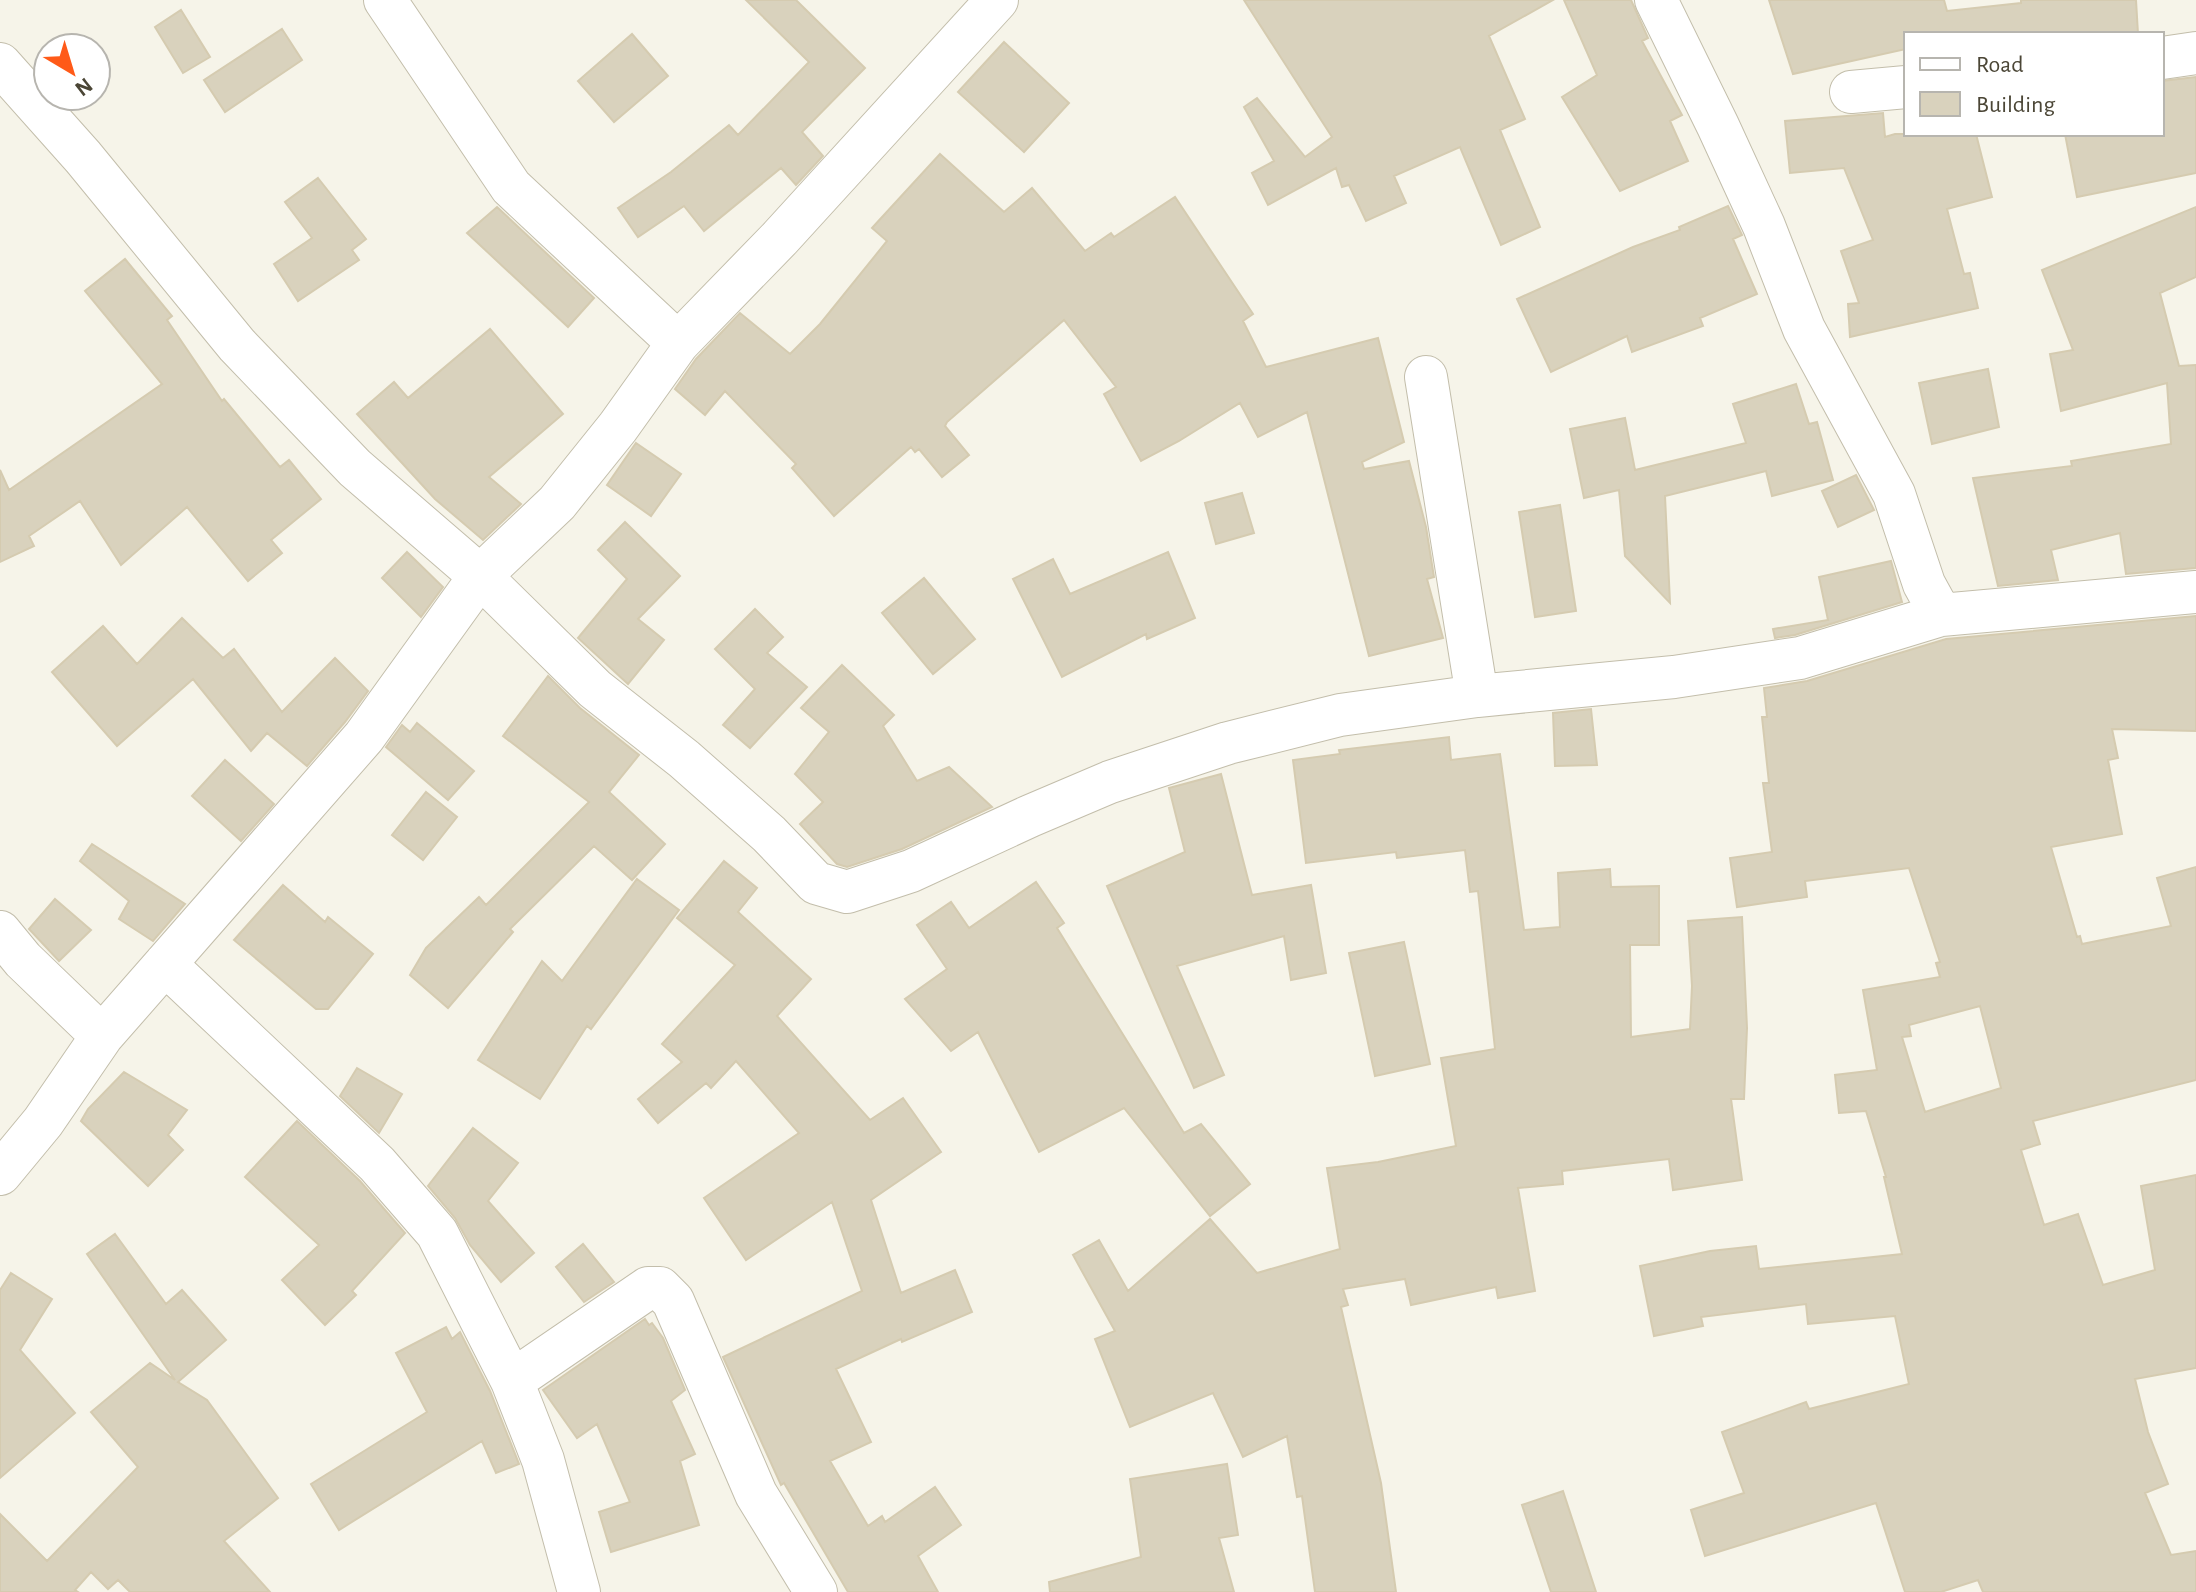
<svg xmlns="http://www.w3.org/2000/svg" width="2196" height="1592" viewBox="0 0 2196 1592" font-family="'Alegreya Sans',sans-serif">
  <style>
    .building { fill: #d9d2bd; stroke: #d5cbb0; stroke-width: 2; fill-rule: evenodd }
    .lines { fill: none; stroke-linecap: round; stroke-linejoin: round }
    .minor-casing { stroke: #c3beab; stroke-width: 44 }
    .minor { stroke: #fff; stroke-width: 42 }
  </style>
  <rect width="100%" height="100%" fill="#f6f4e9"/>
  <path class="building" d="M746,0h50l69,68 -63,64 21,24 -27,29 -15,-17 -77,63 -20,-25 -46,31 -20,-29 53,-36 58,-47 9,10 71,-73z
    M1244,0h309l-64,36 36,83 -25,11 40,97 -39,18 -41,-98 -66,29 12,27 -40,18 -17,-36 -7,2 -6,-19 -68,37 -16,-32 22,-12 -30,-54 13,-9 48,59 27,-20z
    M1564,0h67l17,38 -6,3 40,74 -12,6 18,40 -68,30 -58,-94 35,-22z
    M1769,0h175l3,11 74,-8v-3h115l2,34h-232v15l-113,25z
    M181,10l29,47 -27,16 -28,-46z
    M282,29l20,31 -77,52 -21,-32z
    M632,34l36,42 -54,46 -36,-41z
    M1004,42l65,61 -45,49 -66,-60z
    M2196,77v96l-119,24 -12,-63h97v-53z
    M1883,113l2,24 10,-3h81l16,63 -45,12 17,65 6,-1 8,35 -128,29 -2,-33 11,-1 -18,-52 32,-11 -29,-72 -54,5 -5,-52z
    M940,154l64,58 28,-24 53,63 26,-18 3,4 61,-40 78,117 -10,7 23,46 112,-29 26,104 -42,20 2,7 45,-8 17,66 8,50 -7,2 16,59 -74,18 -62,-244 -49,25 -18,-34 -61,38 -38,20 -37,-67 12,-7 -52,-67 -117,102 -2,4 24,29 -27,22 -23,-28 -4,3 -4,-5 -77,69 -42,-48 4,-4 -71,-73 -20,24 -30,-26 21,-30 44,-46 50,41 30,-30 67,-83 -15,-13z
    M318,178l48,61 -14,11 7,10 -61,41 -24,-37 38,-26 -27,-36z
    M1728,206l14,29 -9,4 24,55 -57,24 3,8 -71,26 -5,-16 -76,36 -34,-73 116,-52 47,-17 -1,-3z
    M497,207l97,91 -26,29 -101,-94z
    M2196,207v70l-36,16 19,73 17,-1v203l-70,6 -6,-41 -69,17 7,30 -60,6 -25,-108 99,-12 -1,-5 100,-17 -4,-61 -106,28 -11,-57 23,-4 -31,-80z
    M125,259l47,57 -5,4 55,81 2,-2 56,68 9,-7 32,39 -50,41 11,13 -34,28 -61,-74 -66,58 -41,-64 -51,35 5,10 -34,16v-92l9,20 153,-106 -77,-93z
    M490,329l73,85 -74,63 32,27 -38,36 -48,-41 -78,-85 37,-32 14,16z
    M1988,369l11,58 -67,17 -13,-61z
    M1796,384l13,40 8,-2 16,58 -61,16 -6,-25 -101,25 5,107 -45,-47 -6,-66 -35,8 -14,-69 55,-11 10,52 111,-27 -13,-39z
    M636,443l45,31 -30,42 -44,-31z
    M1856,475l18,35 -36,17 -16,-36z
    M1242,493l12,40 -38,11 -11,-41z
    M1560,505l16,106 -41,6 -16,-105z
    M625,522l55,54 -42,43 26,21 -36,44 -50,-46 49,-59 -29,-29z
    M407,552l36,35 -22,30 -39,-39z
    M1168,552l27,66 -48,21 -1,-5 -84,43 -49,-98 40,-20 17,35z
    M1891,561l11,41 -107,33 -20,3 -2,-9 55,-9 -9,-43z
    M924,578l51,61 -42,35 -51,-61z
    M755,609l28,28 -16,16 40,34 -57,61 -27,-23 32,-36 -40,-40z
    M2196,616v115l-84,-2 6,29 -10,2 14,74 -71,13 26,90 3,-1 2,8 89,-18 -14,-48 39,-11v213l-163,41 7,23 -19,6 23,75 34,-11 25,71 52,-15 -14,-84 55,-11v193l-61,11 13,53 20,52 -23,9 26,62 25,-4v41h-213l-5,-12 -37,12h-36l-29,-89 -171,53 -14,-46 53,-17 -22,-61 84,-30 3,7 100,-25 -14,-68 -87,8 -2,-20 -105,13 2,9 -49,10 -14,-70 70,-15 46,-5 3,23 143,-15 -18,-77h2l-20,-66 -27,2 -4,-38 42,-5 -14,-80 77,-13 -4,-14 4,-1 -31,-94 -104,13 2,16 -70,10 -7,-49 42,-6 -9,-69h6l-7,-66h5l-3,-29 43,-7 139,-42zM1980,1006l21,82 -76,24 -23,-75 9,-1 -2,-11z
    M182,618l41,40 11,-9 48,63 53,-54 33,33 -23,31 -38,44 -40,-33 -16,18 -58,-72 -76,67 -65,-74 51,-46 34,38z
    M842,665l52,50 -11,11 34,55 32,-14 43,40 -90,42 -55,18 -10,-3 -37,-40 23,-22 -28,-28 34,-42 -28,-24z
    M548,676l32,32 59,47 -30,37 56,52 -33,36 -38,-34 -84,83 3,3 -65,76 -38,-33 16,-27 53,-51 7,8 103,-103 -86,-66z
    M1591,709l6,56 -42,1 -2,-53z
    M417,723l57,48 -26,29 -62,-53 16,-22 8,7z
    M1449,737l2,23 49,-6 24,176 36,-3 -2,-54 52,-4 1,18 48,-1v59h-29l1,92 59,-8 2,-43 -4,-65 54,-4 5,111 -3,71h-13l11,81 -69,10 -4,-31 -107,12 1,13 -45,4 17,103 -37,7 -2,-11 -85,18 -6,-26 -62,10 5,16 -7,2 40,176 15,109h-81l-13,-96 -5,1 -10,-61 -44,21 -30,-64 -83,34 -35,-88 20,-8 -42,-76 26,-15 29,51 82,-72 47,54 83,-24 -13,-81 51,-6 78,-16 -15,-88 54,-9 -17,-158 -8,1 -5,-42 -68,8 -1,-6 -90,11 -13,-103 47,-6 -1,-4z
    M225,760l49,44 -33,37 -49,-45z
    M1221,774l31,121 59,-10 15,88 -35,7 -7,-44 -107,30 47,109 -30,13 -87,-202 78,-34 -16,-64z
    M426,792l31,25 -34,43 -31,-25z
    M92,844l93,60 -32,37 -34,-22 10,-18 -49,-40z
    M724,861l33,27 -19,24 73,67 -34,37 93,104 33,-22 38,54 -70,48 30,93 54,-23 17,42 -70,30 -1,-3 -65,30 35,73 -41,19 38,65 14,-10 3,6 50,-35 26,38 -43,31 20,36h-90l-64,-109 -3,2 -58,-128 139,-66 -30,-89 -86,58 -42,-62 95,-65 -63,-72 -25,27 -5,-5 -48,40 -20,-24 44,-37 -20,-18 73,-79 -58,-47z
    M637,879l42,31 -88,119 -4,-3 -47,73 -62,-39 64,-99 20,20z
    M1036,882l28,41 -7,5 127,205 17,-9 49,60 -40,32 -86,-108 -85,44 -61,-120 -27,19 -46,-52 42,-30 -30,-44 34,-23 18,26z
    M283,885l42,37 3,-5 45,37 -45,55h-12l-82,-69z
    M55,899l36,31 -32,31 -30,-32z
    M1404,942l26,122 -55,12 -26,-123z
    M357,1068l45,26 -23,39 -39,-37z
    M124,1072l63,38 -19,25 15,15 -35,36 -67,-65 7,-12z
    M297,1121l63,60 45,52 -53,58 4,4 -31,30 -43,-45 37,-35 -74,-68z
    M473,1128l45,35 -30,38 46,52 -33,29 -31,-37 -15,-27 -27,-32z
    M115,1234l51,70 16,-14 44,50 -48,42 29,18 71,98 -54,43 46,51h-140l-12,-12 -10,9 -17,-17 -16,18 3,2h-78v-78l47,47 91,-94 -47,-55 59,-49 25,17 -88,-126z
    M583,1244l31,38 -30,20 -28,-35z
    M11,1273l41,26 -32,51 55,63 -75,65v-188z
    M645,1319l4,6 3,-2 11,15 22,52 -14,11 24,53 -15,7 19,64 -88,27 -12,-40 31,-10 -33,-78 -20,14 -34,-48z
    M446,1327l6,12 8,-7 30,59 29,73 -23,9 -14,-32 -143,89 -28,-46 116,-72 -31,-59z
    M1227,1464l11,71 -19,3 15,54h-184l-1,-10 92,-25 -11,-78z
    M1563,1491l33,101h-45l-29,-87z"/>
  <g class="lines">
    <g class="minor-casing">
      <path id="minor" d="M385,0l126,187 167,156
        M1656,0l62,126 46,100 40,103 90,165 30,90 17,31
        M2162,58l34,-5
        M0,64l83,93 154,188 118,123 125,108 115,113 89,70 85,75 47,49 31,9 64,-21 119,-55 80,-34 118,-39 112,-28 137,-19 197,-19 126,-19 141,-43 255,-23
        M1851,92l55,-5
        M1426,377l51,319
        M0,932l23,28 79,76
        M165,964l212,200 60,69 75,148 31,79 36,132
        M0,1174l43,-52 59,-86 262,-299 116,-161 77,-73 61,-76 60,-84 102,-105 217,-238
        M512,1381l136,-93h12l13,13 83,193 60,98"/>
    </g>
    <use href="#minor" class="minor"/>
  </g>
  <rect x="1904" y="32" width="260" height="104" fill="#ffffff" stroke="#b7b5af" stroke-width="2"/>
  <rect x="1920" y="58" width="40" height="12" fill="#ffffff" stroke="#b7b5af" stroke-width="2"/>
  <text x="1976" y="72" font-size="24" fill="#4b4636">Road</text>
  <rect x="1920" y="92" width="40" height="24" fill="#d9d2bd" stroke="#b7b5af" stroke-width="2"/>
  <text x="1976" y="112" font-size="24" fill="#4b4636">Building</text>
  <g transform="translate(72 72) rotate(142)"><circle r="38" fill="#ffffff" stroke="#b7b5af" stroke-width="2"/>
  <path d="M0-6L14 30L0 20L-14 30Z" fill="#ff5a18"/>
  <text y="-12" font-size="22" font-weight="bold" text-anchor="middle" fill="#4b4636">N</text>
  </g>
</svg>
